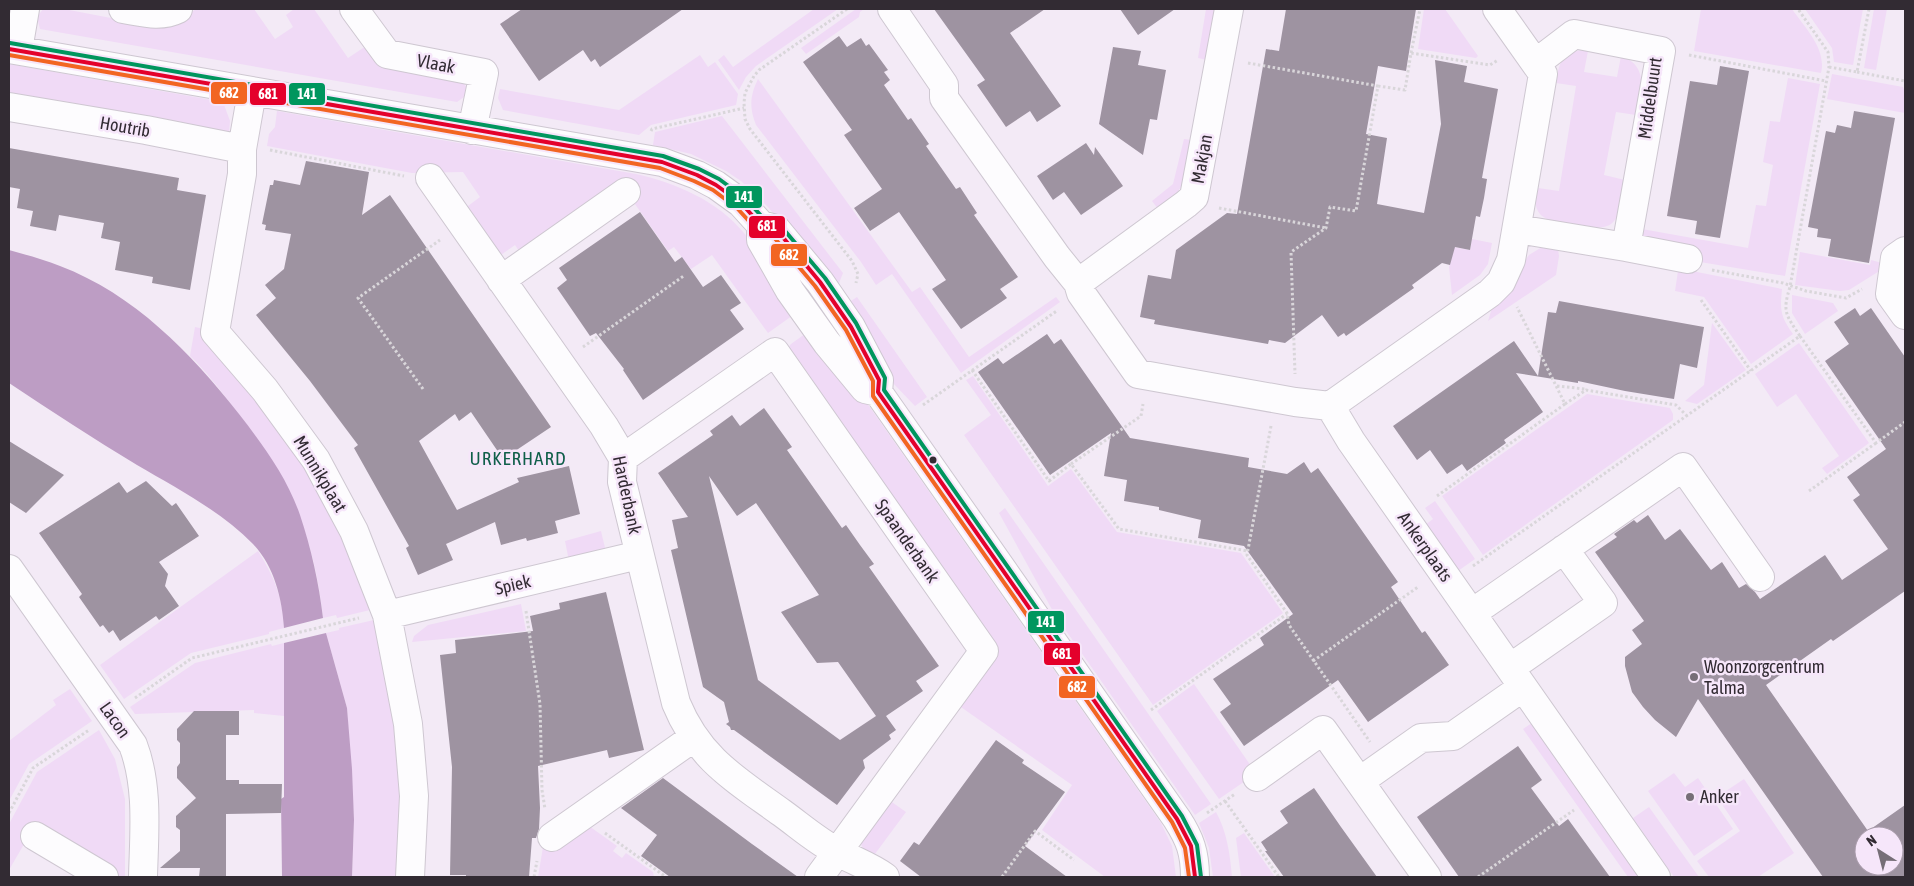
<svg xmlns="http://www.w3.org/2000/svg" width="1914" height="886" viewBox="0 0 1914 886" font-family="'Asap Condensed',sans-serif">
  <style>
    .green { fill: #f0daf6 }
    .water { fill: #bd9dc4 }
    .building { fill: #9e93a1; fill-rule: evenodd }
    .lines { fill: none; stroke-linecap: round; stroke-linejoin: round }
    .minor-casing { stroke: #cec7d1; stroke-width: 30 }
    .path { stroke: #d9d6da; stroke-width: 3; stroke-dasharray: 2.5 2.5; stroke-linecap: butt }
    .minor { stroke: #fdfcfe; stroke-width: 28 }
    .bus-1-casing { stroke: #f6e6fa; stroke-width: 8 }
    .bus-2-casing { stroke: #f6e6fa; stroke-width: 8 }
    .bus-3-casing { stroke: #f6e6fa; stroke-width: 8 }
    .bus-1 { stroke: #e4002b; stroke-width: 4 }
    .bus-2 { stroke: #f26522; stroke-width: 4 }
    .bus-3 { stroke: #00965e; stroke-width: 4 }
    .bus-dot { fill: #322b33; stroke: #f6e6fa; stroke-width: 2 }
    .poi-dot { fill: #766e77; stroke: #f6e6fa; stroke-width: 2 }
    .labels { text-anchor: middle; stroke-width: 5; stroke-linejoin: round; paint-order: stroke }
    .street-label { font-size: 18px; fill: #322b33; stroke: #f6e6fa }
    .poi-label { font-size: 18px; fill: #322b33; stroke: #f6e6fa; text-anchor: start }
    .neighbourhood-label { font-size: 19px; letter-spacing: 1px; fill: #105f4a; stroke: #f6e6fa }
    .line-badge { stroke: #f6e6fa; stroke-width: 2 }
    .badge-label { font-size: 14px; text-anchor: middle; font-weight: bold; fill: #fff }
  </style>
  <rect width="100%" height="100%" fill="#f3eaf6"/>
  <path class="green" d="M43,9h21l99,19 13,-5 20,-14h58l21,30 18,-12 -7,-12 8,-6h20l34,49 18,-12 95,34 7,9 -4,8 -7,5 -417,-73 -3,-12z
    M814,9h24l-82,57 -10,11 -7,13 -21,-30 6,-5 9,12z
    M856,9h8l-4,3 -1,5 -53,37 -5,-6z
    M1206,9h9v9l-8,42 -9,-2z
    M1424,9h21l33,47 -2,2 -58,-9z
    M1701,9h91c13,19 35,40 29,64l-127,-22z
    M1805,9h58l-10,56 -19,-3 -2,-14z
    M1874,9h13l-11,61 -12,-2z
    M1582,50l6,1 -4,21 33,5 4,-21c29,10 20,37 15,59l-20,-3 -12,63 21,5c-3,14 -2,35 -14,44 -12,9 -62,1 -71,-10 -7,-8 -4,-17 -2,-26l21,3 17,-105 -20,-3c3,-20 5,-29 26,-33z
    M700,55l8,12 7,-5 23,32 -2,11 -85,20 -12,10 -136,-25 -5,-12 2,-9 119,21z
    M9,64l214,38 7,19 -1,12 -220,-38z
    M1832,74l71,13 2,5v21l-78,-14z
    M1788,78l32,6 -35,192 -91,-15 3,-13 -57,-10 2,-9 106,19 8,-43 10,1 7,-41 -10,-3 7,-41 10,1z
    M758,79l154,213 8,-5 49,70 87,-60 4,5 -99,71 -69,-99 -16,11 -15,-23 -105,-137c-7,-18 -6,-29 2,-46z
    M277,111l359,63c40,9 82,27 108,59 20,24 36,54 52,80l-28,20 -56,-78 -21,14 -17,-22 -6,4 -38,-54 -107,60 -8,-12 -17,12 -34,-48 16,-12 -17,-25 -51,1 -145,-27 2,-12 6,-7z
    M722,116l121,157 -4,10 -6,5 -65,-81 -27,-26 -15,-10 -35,-17 -38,-9 2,-13z
    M1184,139l8,1c-6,37 -2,46 -34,69l-6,-8 21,-17z
    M1472,239l20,4 -4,21 -8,11 -28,20 -3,-28 5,-20 16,3z
    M1542,247l16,2 1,7 -3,19 -68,46 4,-13 19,-17 12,-28 6,-8z
    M1800,252l70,13 1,-5 11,3 -1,7 -32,20 -9,1 -45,-6z
    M1679,270l13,3v-2l90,18c-2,21 -2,27 11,45l-42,30 -47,-67 -29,-6 3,-20z
    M1792,295l41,8 5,8 -33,23 -13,-21z
    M857,297l70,100 -12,9 -24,-25 -46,-76z
    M1712,323l34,47 -49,34 -12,-3 19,-16z
    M195,327l9,2 80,104 33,54 33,66 20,57 -33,8 -1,-3 -13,3c-9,-85 -36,-143 -89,-210 -14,-18 -28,-37 -44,-52z
    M809,331l60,75 292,417 11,23 4,31h-71l-63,-47 30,-45 -114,-80 39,-54 -185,-264 2,-5 -21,-29h-4l-2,-4 4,-5z
    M1799,343l70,100 -42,31 -5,-6 17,-12 -43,-62 -19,13 -22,-33z
    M973,376l75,110 23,-17 46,63 124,21 42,60 -130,92 -189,-270 27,-20 -25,-35z
    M1587,394l83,14 3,6v6l-190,135 -41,-59z
    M1435,501l40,58 -17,12 -33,-46 8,-6 -8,-11z
    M1005,508l206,296 -16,11 -140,-200 -56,-102z
    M601,531l5,21 -37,9 -4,-20z
    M258,551c17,27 24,45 26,77l-15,4v2l-78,19 -67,46 -24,-34z
    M521,604l5,27 -114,11 2,-6 14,-11z
    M374,620l18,82 9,96 -4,79h-45l2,-57 -7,-112 -21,-75 13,-3v-2z
    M284,643v73l-30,-3v-3l-119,4 -5,-7 65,-44 76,-19 1,2z
    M1194,684l57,82 -5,3 5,8 -32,22 -62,-88z
    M70,689l22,32 -63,43 -20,37v-60l47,-36 -3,-5z
    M1532,723l109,154h-13l-105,-148z
    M99,730l16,29 10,40v78h-8l-90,-38 -18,31v-46l28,-52z
    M1674,773l11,14 13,-9 35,51 -39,27 -46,-65z
    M1744,779l50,74 -36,24h-49l-12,-16 43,-30 -23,-34z
    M889,800l17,12 -34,46 -7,-6 -5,-10z
    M1649,807l50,70h-25l-41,-59z
    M1216,812c11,20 14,42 16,65h-19l-4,-29 -10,-25z
    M582,821l35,25 -4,5 9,7 4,-5 27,19 1,5h-116l5,-30z
    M1244,833l31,44h-34l-5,-39z"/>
  <path class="water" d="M9,250c17,5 34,9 51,16 74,28 131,87 179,148 24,31 48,63 61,101 11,33 19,68 23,103l-39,10c-2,-30 -10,-62 -31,-84 -32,-33 -77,-56 -116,-79 -43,-26 -86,-54 -128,-82z
    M326,633l21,75 5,61 2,51 -2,57h-70l-1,-78 3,-2v-154z"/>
  <path class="building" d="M522,9h161l-83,58 -5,-8 -4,3 -8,-12 -44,31 -39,-57z
    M934,9h111l-35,24 51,73 -24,16 -7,-11 -24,16 -29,-42 8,-5z
    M1120,9h55l-37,26z
    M1286,9h130l-10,62 -28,-5 -12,68 21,4 -10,66 47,9 17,-89 -6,-64 32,6 -3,16 34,7 -16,89 5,1 -3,19 -4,19 -4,-1 -6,34 -15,-3 -5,18 -8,-2 -30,22 2,3 -68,48 -2,-3 -6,4 -16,-22 -37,28 -16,-3 -1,4 -114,-20 1,-4 -15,-3 8,-42 23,4 5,-29 51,-37 10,1 29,-165 13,2z
    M839,36l8,11 14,-9 5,8 3,-2 19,26 -4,2 6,8 -6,5 24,35 3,-2 18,26 -3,2 30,43 4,-2 17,26 -3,2 44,62 -18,12 7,9 -46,31 -29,-40 14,-9 -47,-68 -29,19 -16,-23 28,-19 -38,-54 8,-5 -49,-68z
    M1113,47l28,4 -3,14 28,5 -9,50 -7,-1 -7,36 -44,-31z
    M1720,66l29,5 -29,167 -25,-4 2,-13 -30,-5 23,-135 27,4z
    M1854,111l41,7 -26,145 -41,-7 3,-17 -14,-2 1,-8 -10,-2 18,-96 9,2 2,-8 14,3z
    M1086,143l8,12 1,-8 28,39 -42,29 -17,-23 -11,8 -16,-24z
    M9,148l170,30 -2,12 29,5 -16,95 -38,-7 1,-6 -38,-7 5,-28 -19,-4 3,-15 -45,-8 -3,16 -26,-5 3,-15 -16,-3 3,-19 -11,-2z
    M306,161l63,11 -7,43 28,-20 161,232 -48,32 -32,-47 -12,9 -4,-7 -36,27 38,69 62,-28 -2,-4 52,-12 11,48 -25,7 3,12 -31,8 -1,-3 -25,7 -6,-23 -49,22 7,16 -35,15 -12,-27 3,-2 -55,-98 4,-3 -48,-64 -54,-66 20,-17 -11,-13 19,-16 7,-35 -26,-4 1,-5 -4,-1 8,-39h3l1,-5 26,5z
    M640,212l35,50 7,-5 21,30 18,-12 20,28 -11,7 14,19 -101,71 -20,-30 1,-1 -28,-36 -6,3 -33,-48 10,-8 -8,-12z
    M1559,301l145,26 -7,41 -17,-4 -6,35 -49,-8 -47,-10v2l-62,-10 27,39 -39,28 2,3 -39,28 -5,-7 -15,10 -17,-24 -13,10 -24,-34 121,-85 24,35 10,-64 8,1z
    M1855,308l5,8 11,-8 34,49v234l-72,50 -2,-2 -65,46 102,146 37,-26v72h-82l-125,-178 -22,38 -21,-17 -12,-13 -11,-15 -7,-26v-9l17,-13 -10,-14 12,-9 -49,-69 22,-15 -3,-3 20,-14 3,3 11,-8 17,25 15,-11 31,41 11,-8 17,26 7,-4 9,8 5,7 65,-44 17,25 46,-31 -35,-49 7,-5 -13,-18 39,-28 -61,-88 24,-17 -15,-22zM1864,836h30v30h-30z
    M1047,334l7,10 7,-5 69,99 119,20 -1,9 39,7 17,-12 7,11 7,-5 80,114 -7,5 31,46 3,-2 24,34 -81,57 -30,-42 -94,66 -24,-34 11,-8 -18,-25 51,-34 -4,-7 33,-24 -49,-68 -46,-8 3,-18 -42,-10v-3l-35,-6 3,-21 -23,-4 7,-43 -61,42 -72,-103 20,-14 5,6z
    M764,408l28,39 -5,3 55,78 4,-3 14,20 14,19 -5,3 70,99 -23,15 7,10 -37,25 10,14 -7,5 2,4 -28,21 2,8 -28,37 -103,-75h-3l-1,-3 -4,-3 3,-2 -5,-20 -21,-15 -32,-137 7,-2 -6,-28 16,-3 -30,-44 55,-38 -3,-4 22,-16 8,11zM709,476l28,40 19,-13 63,92 -38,17 36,51 21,-1 38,54 -36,24 -82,-60z
    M9,441l55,34 -38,38 -17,-11z
    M146,481l26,25 4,-3 23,33 -40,26 9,12 -3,12 14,20 -20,14 -3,-4 -36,25 -7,-11 -4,3 -6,-8 -3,2 -21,-30 3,-3 -43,-61 80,-51 8,11z
    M606,592l38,158 -35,8 -2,-8 -69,16 2,42 -1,21 -3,9h-4l-3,39h-63v-2h-16l2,-108 -12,-112 16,-2 -1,-13 78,-9 -3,-15 30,-7 -1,-6z
    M194,711h45v24h-13v45h13v4h43l-1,29 -55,1v63h-27l1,-9h-40l20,-17v-21l-4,-3v-11l20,-18 -19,-20v-11l3,-4v-20l-3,-3v-11z
    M996,740l28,20 -2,3 43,29 -40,54 42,31h-146l-21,-16 14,-19 5,3z
    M1518,746l24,34 -11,8 28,38 9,-7 42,58h-151l-42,-60z
    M663,778l89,66 46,33h-128l-29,-21 16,-21 -36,-27z
    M1314,788l27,39 36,50h-93l-19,-26h2l-6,-9 27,-19 -8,-12z"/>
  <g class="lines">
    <g class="minor-casing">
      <path id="minor" d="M123,9c19,3 37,9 55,0
        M354,9l33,45 97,19 -12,57
        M892,9l52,76v13l113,159 21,26 3,10 57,81 157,28 35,4
        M9,49l653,113 35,13 19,10 25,18 20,22 15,4 44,53 31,45 28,53 -1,12 299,427c13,20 18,34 18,58
        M18,50l7,-41
        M252,92l-10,57v25l-27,158 50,58 51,70 38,71 33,84 21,109 6,72 -4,81
        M9,107l137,23 96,19
        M430,178l174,248 19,32 -1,24 54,221c23,56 59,76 106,110 18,13 36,29 56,39 16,9 32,14 47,25
        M761,225v15l29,51 37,52 38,46 13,3
        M1517,229l109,18 35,-196 -87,-17 -38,29
        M1626,247l62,12
        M1905,251l-10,7 -5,36 15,21
        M501,280l125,-88
        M1078,283l108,-79 8,-7 35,-188
        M1330,406l21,35 305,436
        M1330,406l160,-113 11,-11 10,-22 32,-186 -46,-65
        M623,458l152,-106 209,299 -165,226
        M9,569l124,176c16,42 11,89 10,132
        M1472,613l211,-146 77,110
        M387,615l252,-60
        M1510,668l93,-65 -39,-54
        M1257,777l66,-47 104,147
        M1360,781l61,-43 32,-2 70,-49
        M35,836l69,41
        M552,837l141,-99"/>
    </g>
    <path class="path" d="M847,9l-88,61 -5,6 -9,17 -1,10 1,16 5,10 102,132 6,13 -2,9
      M1411,53l9,-44
      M1689,55l137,26
      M1248,63l130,23 -22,125 -26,-4 -4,21 -35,24 4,122
      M1829,67l28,5 12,-63
      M1857,72l48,9
      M1378,86l27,4 6,-37 79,12 8,-5
      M651,131l1,-2 92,-21
      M270,150l134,26
      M1219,208l107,20
      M1712,270l71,13 23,8 40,7 16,-9
      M1701,300l50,71
      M1800,336l76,107 29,-21
      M583,347l102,-72
      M972,370l77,111 22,-17 48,65 129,22
      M1557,386l28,3
      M423,389l-65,-91 82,-58
      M1565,404l21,-14 90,15 11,11
      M923,405l135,-95
      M1271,426l-24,129 40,58 2,12 81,117
      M1071,464l70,-48 2,-12
      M1809,491l67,-48
      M1437,496l128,-92 -48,-97
      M1473,566l327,-230c-14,-21 -18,-24 -10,-49l39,-220 -1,-15 -30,-43
      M526,611l14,93 2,86 3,19
      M1313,661l105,-74
      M135,698l57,-40 167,-40
      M1151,710l136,-96
      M1225,801l54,76
      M9,813l24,-45 56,-38
      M1207,813l28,-19
      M605,833l61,44
      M534,877l3,-16
      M1002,877l33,-46 39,29
      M1478,877l96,-67"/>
    <use href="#minor" class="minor"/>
    <g class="bus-1-casing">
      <path id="bus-1" d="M9,49l653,113 35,13 19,10 25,18 20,22 15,4 44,53 31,45 28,53 -1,12 299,427 14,27 4,31"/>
    </g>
    <g class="bus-2-casing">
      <path id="bus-2" d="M9,55l651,113 34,13 19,9 24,18 20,22 15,5 43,51 31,44 27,51v15l299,426 13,26 4,29"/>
    </g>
    <g class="bus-3-casing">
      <path id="bus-3" d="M10,43l653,113 36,13 20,10 26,19 19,21 16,6 45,53 31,45 29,55 -1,12 298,426 15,29 4,32"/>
    </g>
    <use href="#bus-1" class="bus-1"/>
    <use href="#bus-2" class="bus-2"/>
    <use href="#bus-3" class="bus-3"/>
  </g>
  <circle class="bus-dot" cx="933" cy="460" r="4.5"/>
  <g class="poi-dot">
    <circle cx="1694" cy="677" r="5"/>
    <circle cx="1690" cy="797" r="5"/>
  </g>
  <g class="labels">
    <g class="street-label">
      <text transform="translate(436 64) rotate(11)" y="6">Vlaak</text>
      <text transform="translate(1650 98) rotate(-82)" y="6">Middelbuurt</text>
      <text transform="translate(125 127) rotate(10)" y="6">Houtrib</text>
      <text transform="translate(1202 159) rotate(-80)" y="6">Makjan</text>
      <text transform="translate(320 474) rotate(59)" y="6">Munnikplaat</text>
      <text transform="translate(627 495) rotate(78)" y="6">Harderbank</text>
      <text transform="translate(907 541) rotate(55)" y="6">Spaanderbank</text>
      <text transform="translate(1425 547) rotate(55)" y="6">Ankerplaats</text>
      <text transform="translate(513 585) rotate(-13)" y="6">Spiek</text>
      <text transform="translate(115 720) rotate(55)" y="6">Lacon</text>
    </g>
    <g class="poi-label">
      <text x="1704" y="673">Woonzorgcentrum<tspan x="1704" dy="21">Talma</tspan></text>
      <text x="1700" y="803">Anker</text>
    </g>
    <g class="neighbourhood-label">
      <text x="518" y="465">URKERHARD</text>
    </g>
  </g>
  <g class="line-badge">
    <rect x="210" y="81" width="38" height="24" rx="5" fill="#f26522"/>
    <rect x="249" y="82" width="38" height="24" rx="5" fill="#e4002b"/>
    <rect x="288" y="82" width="38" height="24" rx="5" fill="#00965e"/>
    <rect x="725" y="185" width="38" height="24" rx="5" fill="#00965e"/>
    <rect x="748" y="215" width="38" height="24" rx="5" fill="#e4002b"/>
    <rect x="770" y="243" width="38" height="24" rx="5" fill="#f26522"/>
    <rect x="1027" y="610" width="38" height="24" rx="5" fill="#00965e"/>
    <rect x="1043" y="642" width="38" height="24" rx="5" fill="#e4002b"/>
    <rect x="1058" y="675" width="38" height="24" rx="5" fill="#f26522"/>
  </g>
  <g class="badge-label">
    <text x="229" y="98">682</text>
    <text x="268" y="99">681</text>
    <text x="307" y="99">141</text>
    <text x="744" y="202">141</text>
    <text x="767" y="231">681</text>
    <text x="789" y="260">682</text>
    <text x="1046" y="627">141</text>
    <text x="1062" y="659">681</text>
    <text x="1077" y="692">682</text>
  </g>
  <rect width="1914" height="886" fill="none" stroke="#322b33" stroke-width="20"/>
  <g transform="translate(1879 851) rotate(324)"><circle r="24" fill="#f6e6fa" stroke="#a89baa"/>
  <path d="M0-4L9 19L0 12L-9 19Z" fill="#766e77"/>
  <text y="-8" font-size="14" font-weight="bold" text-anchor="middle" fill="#322b33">N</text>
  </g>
</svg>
